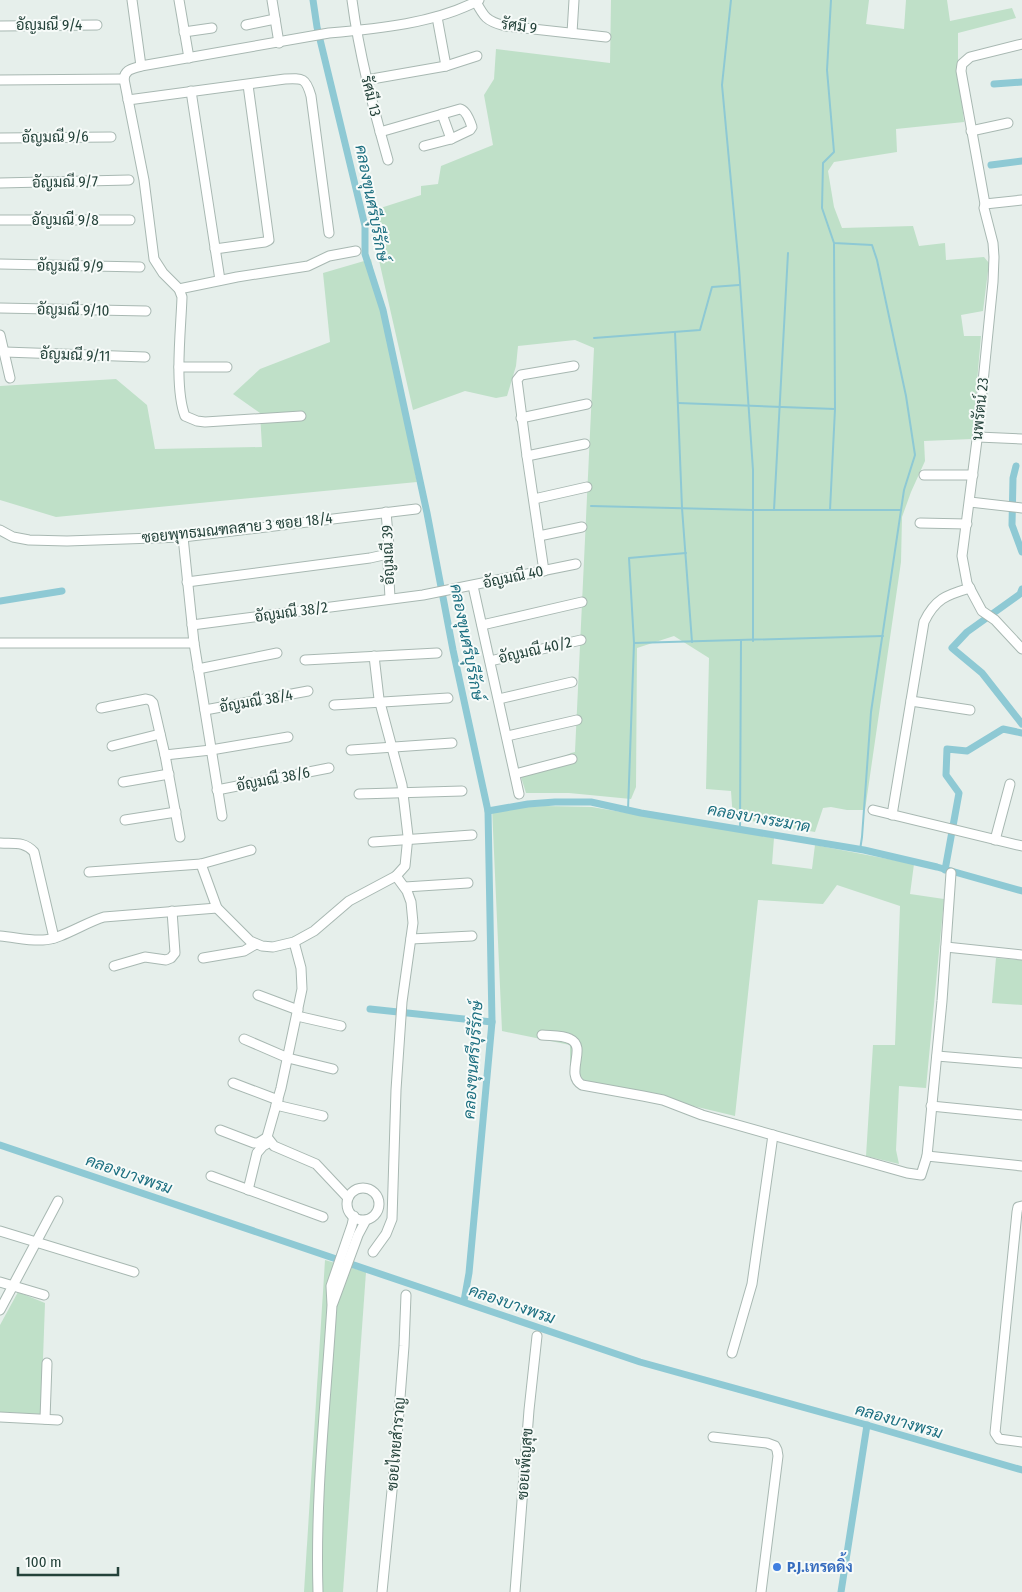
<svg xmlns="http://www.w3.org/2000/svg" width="1022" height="1592" font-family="'Fira Sans Condensed',Sarabun,sans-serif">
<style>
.green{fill:#bfe0c8}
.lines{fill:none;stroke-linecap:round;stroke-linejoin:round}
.stream{stroke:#8ec9d4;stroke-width:2}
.canal{stroke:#8ec9d4;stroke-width:7}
.minor-casing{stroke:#a8b8b2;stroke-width:11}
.minor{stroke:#fff;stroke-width:9}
.shop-dot{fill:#3f7fe0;stroke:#f7fbf9;stroke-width:2}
.labels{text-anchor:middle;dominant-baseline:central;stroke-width:4;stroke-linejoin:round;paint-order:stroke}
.street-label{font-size:15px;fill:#24423a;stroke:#f7fbf9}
.shop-label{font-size:15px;font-weight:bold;fill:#366cbe;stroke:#f7fbf9;text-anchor:start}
.water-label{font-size:16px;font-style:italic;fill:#1c6f80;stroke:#f7fbf9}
</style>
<rect width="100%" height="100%" fill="#e6efeb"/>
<!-- green -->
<g class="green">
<path d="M611,0H869L866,24L904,29L906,0H947L950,21L1012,8L1016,18L958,33V67L964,122L896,129L897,152L834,162L828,171L834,207L842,228L913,226L919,246L945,243L946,260L984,257L989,263L983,311L961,315L964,336H981L972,439L924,441L925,461L911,492L902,517L901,562L865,810H847L831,807L823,808L815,832L746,820L733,819L731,791L706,789L709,658L674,636L637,648L636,787L631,799L569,793H526L521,777L571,753L575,752L594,348L575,340L518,346L516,366L507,396L496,398L465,391L413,410L368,212L421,195V186L438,184L441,166L493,145L484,95L494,79L496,49L610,63Z"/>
<path d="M371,259L417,482L56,517L0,500V386L116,379L147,405L155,449L262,447L260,413L233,394L260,369L330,342L323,273Z"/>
<path d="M545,806L592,807L774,838L772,864L812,869L815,845L914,864L910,894L944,899L926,1088L899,1086L896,1150L899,1164L866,1156L873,1045H895L900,906L837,885L823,904L758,900L735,1116L584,1080L570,1063V1045L502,1031L492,808Z"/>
<path d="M996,958L1022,960V1005L992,1003Z"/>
<path d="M325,1260L366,1272L343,1592H304Z"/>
<path d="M18,1292L45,1303L41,1414L0,1412V1325Z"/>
</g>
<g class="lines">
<!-- stream -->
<g class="stream">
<path d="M731,0L722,85L739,268L753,470V641"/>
<path d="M831,0L827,70L834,152L823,163L822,208L834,243L872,245L877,260L906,396L915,455L904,490L871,712L862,837L860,850"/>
<path d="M834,244L835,409"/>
<path d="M675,332L682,508L692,642"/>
<path d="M594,338L700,330L712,287L739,285"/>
<path d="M678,403L835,409L830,510"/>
<path d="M591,506L753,510H901"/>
<path d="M774,510L788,253"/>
<path d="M634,643L883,636"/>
<path d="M628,810L634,643L629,558L686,553"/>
<path d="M740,829L741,641"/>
</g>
<!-- canal -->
<g class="canal">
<path d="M313,0L317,27L365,226V254L383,310L427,513L453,650L488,811L492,1022L469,1273L464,1301"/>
<path d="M994,84L1022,82"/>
<path d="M991,165L1022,161"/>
<path d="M1016,466L1013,478L1012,525L1022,552"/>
<path d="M1022,589L1020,594L967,632L952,648L982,673L1022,724"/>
<path d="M0,601L62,591"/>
<path d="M488,811L528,804L555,802H591L641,813L864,850L937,867L1022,891"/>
<path d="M945,870L959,793L946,775L947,749L967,751L1003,729L1022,733"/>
<path d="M370,1009L492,1022"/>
<path d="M0,1145L640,1362L867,1425L1022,1470"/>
<path d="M841,1592L867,1425"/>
</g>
<defs>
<g id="minor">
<path d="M132,0L141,66"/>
<path d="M179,0L189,58"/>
<path d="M272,0L279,43"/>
<path d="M352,0C359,54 373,107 388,160"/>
<path d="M475,0C484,17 486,21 505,26L606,37"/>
<path d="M437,17L446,66"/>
<path d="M246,25L275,19"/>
<path d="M0,26L97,25"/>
<path d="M184,32L212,28"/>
<path d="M572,33L574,0"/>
<path d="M1022,44L970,57L962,64L961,71L985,204L984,208L993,243L994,257L993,282L978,432L962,556L967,583L982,611L995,620L1022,649"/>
<path d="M0,80L124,79"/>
<path d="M366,80L446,66L477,56"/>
<path d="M191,91L220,280"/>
<path d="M128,100L285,79C303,78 306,78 311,96L329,233"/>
<path d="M442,114L451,139"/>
<path d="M971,131L1008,123"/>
<path d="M380,132L460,109C466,110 470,121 472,127L470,130L451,139L424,146"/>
<path d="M0,138L111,137"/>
<path d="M0,183L129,180"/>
<path d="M985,204L1022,200"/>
<path d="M0,220H130"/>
<path d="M215,249L265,242L269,240L248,85"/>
<path d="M0,264L140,267"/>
<path d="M179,289L237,277L308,266L329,256L356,251"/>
<path d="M0,308L146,311"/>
<path d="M0,335L10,378"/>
<path d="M5,352L145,357"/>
<path d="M179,367H227"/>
<path d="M301,416L205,422L197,421L185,416C174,387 181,329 182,297L179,289L163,273L154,259L144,180L124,79C125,69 133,69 141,66L329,33C377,29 437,23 479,0"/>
<path d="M521,418L587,404"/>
<path d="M978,437L1022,439"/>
<path d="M527,456L585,444"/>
<path d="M924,475H973"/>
<path d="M534,499L587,487"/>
<path d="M970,502L1022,508"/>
<path d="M386,512L389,547L388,562L390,598"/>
<path d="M920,523L967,524"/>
<path d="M0,530L13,537L29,540L67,541L183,537L416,509"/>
<path d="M539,536L582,527"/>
<path d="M183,537L194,643L222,816"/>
<path d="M544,571L527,456L517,380L521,375L574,366"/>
<path d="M187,582L370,558L388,554"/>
<path d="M473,586L519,794"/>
<path d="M192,625L423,595L576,564"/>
<path d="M482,625L582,602"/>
<path d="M0,643H194"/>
<path d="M305,660L437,653"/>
<path d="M490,661L581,640"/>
<path d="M198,669L277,653"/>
<path d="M499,699L572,682"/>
<path d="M911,701L970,710"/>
<path d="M334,705L448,698"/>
<path d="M101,708L146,699L150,700L153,703L165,755L180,837"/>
<path d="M205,710L308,691"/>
<path d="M507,736L577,720"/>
<path d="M112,746L160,734"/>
<path d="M351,750L452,743"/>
<path d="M165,755L211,750L288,737"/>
<path d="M515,774L572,759"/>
<path d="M123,782L169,774"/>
<path d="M217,790L329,768"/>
<path d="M359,794L462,791"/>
<path d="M873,810L1022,846"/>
<path d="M892,815L924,622C935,599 946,595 970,588"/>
<path d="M125,820L176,812"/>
<path d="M995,840L1010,784"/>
<path d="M373,842L472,835"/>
<path d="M0,843C14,844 24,841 34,852L54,938"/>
<path d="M201,864L217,908L250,941L262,946L273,947L294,942L314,931L349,901L396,876L405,866L408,836L402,785L379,699L374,656"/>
<path d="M89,872L201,864L251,850"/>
<path d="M405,887L468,883"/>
<path d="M0,936C14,937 29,941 43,940C60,940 86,922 104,917L217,908"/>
<path d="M411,939L472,936"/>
<path d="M294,942L301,968L302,989L281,1088L267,1137L274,1146L316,1164L348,1198"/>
<path d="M946,947L1022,955"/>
<path d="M203,958L244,951L256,944"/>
<path d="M114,966L145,957L166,960L171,958L175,953L172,911"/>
<path d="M258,995L298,1010"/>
<path d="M297,1016L341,1026"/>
<path d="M542,1035C550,1036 562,1035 570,1039C588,1047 564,1074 582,1085L643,1096L663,1100L702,1115L907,1173L921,1175L927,1156L1022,1166"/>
<path d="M244,1039L288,1058L333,1069"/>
<path d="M937,1056L1022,1063"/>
<path d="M233,1083L278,1100"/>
<path d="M276,1105L323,1116"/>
<path d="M931,1106L1022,1115"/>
<path d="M220,1130L254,1143H258L266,1138"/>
<path d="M927,1156L942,1001L951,873"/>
<path d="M211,1176L323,1217"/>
<circle cx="363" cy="1204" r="16"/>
<path d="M248,1190L257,1153L263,1146L270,1142"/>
<path d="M1022,1206L1018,1207L1017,1212L995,1433L999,1439L1022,1442"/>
<path d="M0,1231L134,1272"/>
<path d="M373,1252L386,1234L392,1219L396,1090L402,1002L413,923L411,902L407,891L396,876"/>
<path d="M0,1282L44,1295"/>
<path d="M333,1303L358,1235L366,1220"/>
<path d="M0,1310L58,1201"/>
<path d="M732,1353L752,1284L773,1135"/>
<path d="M0,1417L58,1420"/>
<path d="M45,1419L47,1363"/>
<path d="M713,1437L767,1443L775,1446L777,1450L778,1456L761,1592"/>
<path d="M318,1592C315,1496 326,1401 332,1305L331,1286L352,1225L354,1216"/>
<path d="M382,1592L396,1450L404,1346L406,1295"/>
<path d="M515,1592L529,1410L537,1336"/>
</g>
</defs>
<!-- minor casing -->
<use href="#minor" class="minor-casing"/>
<!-- minor -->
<use href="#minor" class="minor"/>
</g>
<!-- markers -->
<circle class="shop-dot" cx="777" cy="1567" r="5"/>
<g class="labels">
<!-- street labels -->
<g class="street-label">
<text x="49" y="25">อัญมณี 9/4</text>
<text transform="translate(519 26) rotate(8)">รัศมี 9</text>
<text transform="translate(371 96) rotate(76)">รัศมี 13</text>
<text transform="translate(55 137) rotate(-1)">อัญมณี 9/6</text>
<text transform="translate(65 182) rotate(-1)">อัญมณี 9/7</text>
<text x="65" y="220">อัญมณี 9/8</text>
<text transform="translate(70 266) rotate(1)">อัญมณี 9/9</text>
<text transform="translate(73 310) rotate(1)">อัญมณี 9/10</text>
<text transform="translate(75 355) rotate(2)">อัญมณี 9/11</text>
<text transform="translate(980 409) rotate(-84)">นพรัตน์ 23</text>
<text transform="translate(237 528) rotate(-6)">ซอยพุทธมณฑลสาย 3 ซอย 18/4</text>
<text transform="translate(388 555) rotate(-92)">อัญมณี 39</text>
<text transform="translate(513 577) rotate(-12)">อัญมณี 40</text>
<text transform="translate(291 612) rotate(-8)">อัญมณี 38/2</text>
<text transform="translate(535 650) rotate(-13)">อัญมณี 40/2</text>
<text transform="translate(256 701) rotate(-10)">อัญมณี 38/4</text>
<text transform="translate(273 779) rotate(-11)">อัญมณี 38/6</text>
<text transform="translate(396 1444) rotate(-85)">ซอยไทยสำราญ</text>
<text transform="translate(525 1464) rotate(-86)">ซอยเพ็ญสุข</text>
</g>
<!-- shop labels -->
<g class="shop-label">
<text x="787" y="1567">P.J.เทรดดิ้ง</text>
</g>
<!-- water labels -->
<g class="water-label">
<text transform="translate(372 203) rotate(79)">คลองขุนศรีบุรีรักษ์</text>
<text transform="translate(467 642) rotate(79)">คลองขุนศรีบุรีรักษ์</text>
<text transform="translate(759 818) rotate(10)">คลองบางระมาด</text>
<text transform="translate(473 1060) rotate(-86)">คลองขุนศรีบุรีรักษ์</text>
<text transform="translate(129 1174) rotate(19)">คลองบางพรม</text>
<text transform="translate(512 1304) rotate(19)">คลองบางพรม</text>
<text transform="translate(899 1421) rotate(16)">คลองบางพรม</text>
</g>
</g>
<!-- scale -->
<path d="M18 1567v8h100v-8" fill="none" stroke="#24423a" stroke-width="2.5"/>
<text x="25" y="1567" font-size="15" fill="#24423a" stroke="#f7fbf9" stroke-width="4" paint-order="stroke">100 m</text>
</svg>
